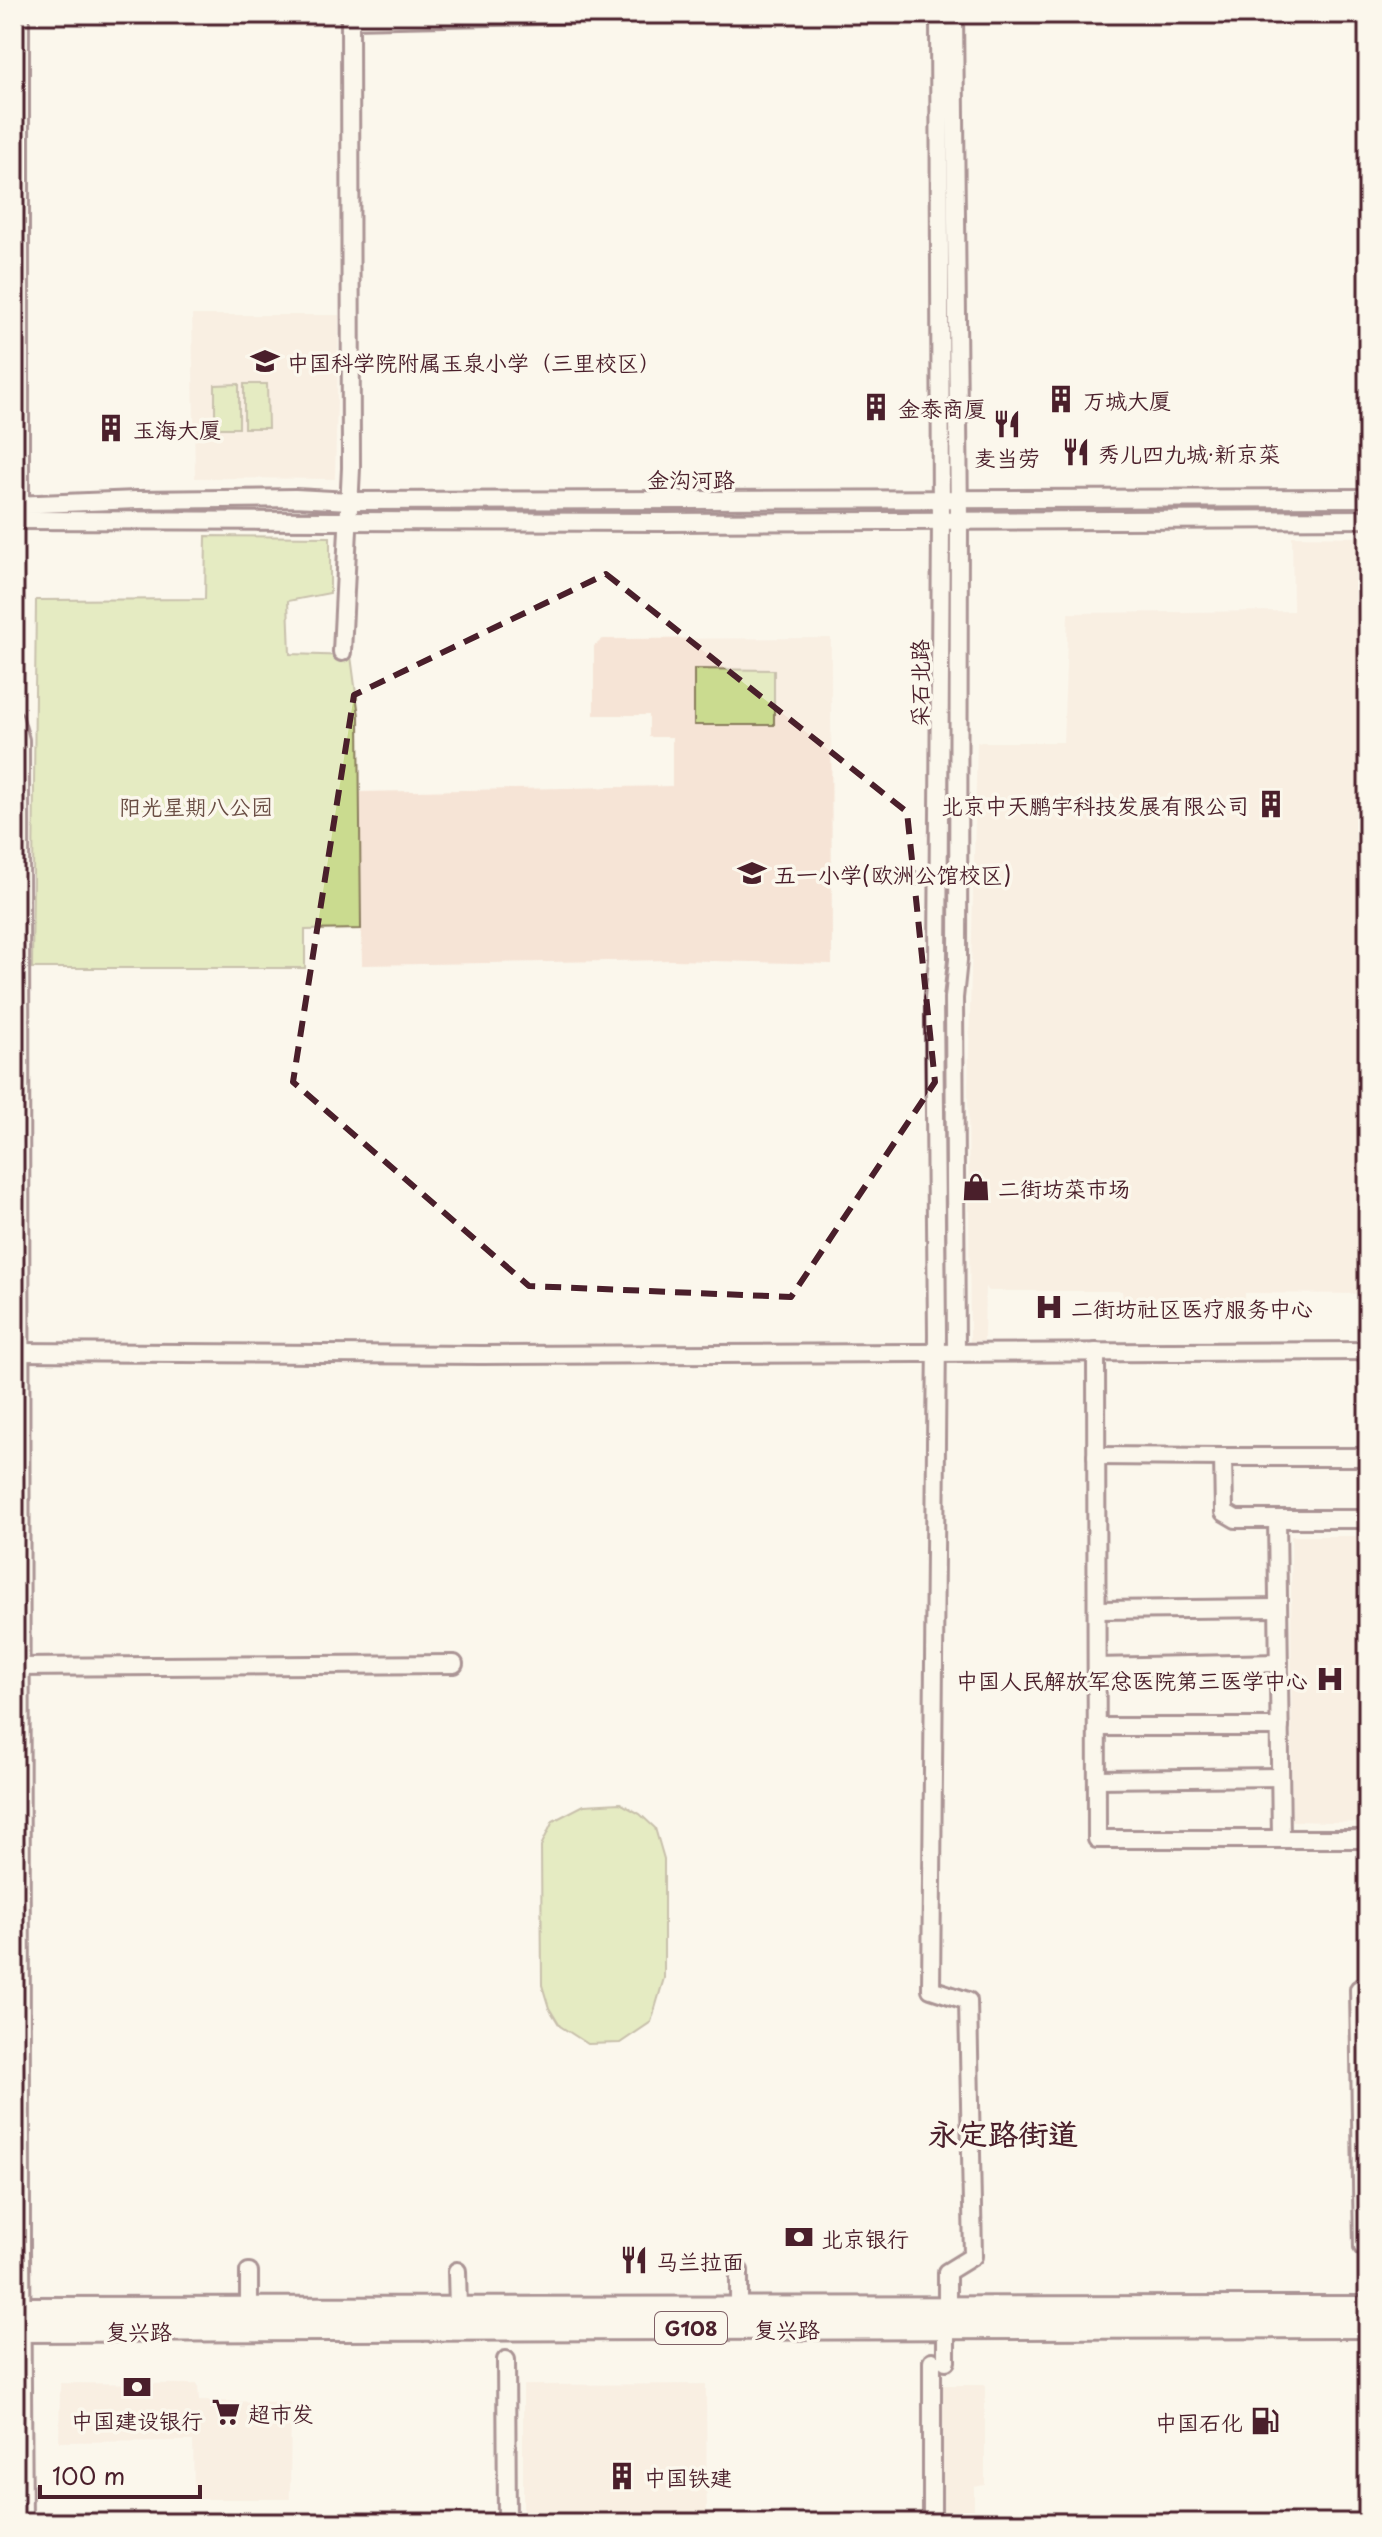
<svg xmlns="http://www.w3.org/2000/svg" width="1382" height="2537" font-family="'Playpen Sans','LXGW WenKai TC',sans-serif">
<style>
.built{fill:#f6e4d6}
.green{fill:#cadb8f;stroke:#8a7d5d;stroke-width:2}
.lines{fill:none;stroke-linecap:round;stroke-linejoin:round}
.minor-casing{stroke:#4a1f2b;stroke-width:22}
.highway-casing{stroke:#4a1f2b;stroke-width:28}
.minor{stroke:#fbf7ec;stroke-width:16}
.highway{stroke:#fbf7ec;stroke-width:22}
.marked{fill:none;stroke:#4a1f2b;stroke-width:6;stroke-dasharray:16 10;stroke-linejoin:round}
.labels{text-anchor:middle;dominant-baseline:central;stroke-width:7;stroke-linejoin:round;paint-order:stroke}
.shield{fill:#fbf7ec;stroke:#7f6065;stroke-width:2}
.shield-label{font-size:20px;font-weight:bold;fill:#4a1f2b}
.poi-label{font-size:22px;fill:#4a1f2b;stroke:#fbf7ec;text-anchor:start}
.street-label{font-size:22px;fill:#4a1f2b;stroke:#fbf7ec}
.park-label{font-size:22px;fill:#6a4e44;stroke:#fbf7ec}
.district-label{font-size:30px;font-weight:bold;fill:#4a1f2b;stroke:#fbf7ec}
</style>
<rect width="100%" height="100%" fill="#fbf7ec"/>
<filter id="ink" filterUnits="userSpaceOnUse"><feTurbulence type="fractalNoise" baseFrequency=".0125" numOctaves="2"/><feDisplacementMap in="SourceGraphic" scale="16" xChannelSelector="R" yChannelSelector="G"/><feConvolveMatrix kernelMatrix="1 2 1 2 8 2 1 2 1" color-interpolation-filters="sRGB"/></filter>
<g filter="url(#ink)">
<!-- built -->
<g class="built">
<path d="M192,315H339L335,479L195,478Z"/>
<path d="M1292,536L1368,537V1294L1245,1293V1307H1123L1122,1291H989L985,1287L984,1341L970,1342L968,1087L977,742H1063L1068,613L1293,611Z"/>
<path d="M831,638L832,964L673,960L362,965L359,792L672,786V737H649V715H594V646L603,639Z"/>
<path d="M1291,1536H1368V1823L1292,1821Z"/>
<path d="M60,2383L198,2384L199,2401L291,2402L290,2499H194L193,2441L59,2442Z"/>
<path d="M706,2384L707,2514L523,2515V2385Z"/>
<path d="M936,2385H985V2485L974,2487V2523H938Z"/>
</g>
<!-- green -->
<g class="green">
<path d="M239,384V428H215V385Z"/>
<path d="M244,384H267L268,428H244Z"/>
<path d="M206,536L330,537V593L288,601L290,654L351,656L359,716L361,929L305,930V968H32L36,600L205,599Z"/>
<path d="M694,669L774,670V725H694Z"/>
<path d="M620,1803L640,1814L655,1828L664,1859V1978L651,2022L620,2043L588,2044L560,2026L549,2008L542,1985L541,1846L553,1821L584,1805Z"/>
</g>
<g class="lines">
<defs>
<g id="minor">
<path d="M939,14L941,521L938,960L934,998L937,1334L931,1989L968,2001L973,2256L947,2272V2309"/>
<path d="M954,14L959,520L958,960L954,998L956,1352"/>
<path d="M350,19L597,14"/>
<path d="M14,505L137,500L295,498L350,501C689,500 1028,497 1368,498"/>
<path d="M20,505V14"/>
<path d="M14,520L664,522L1368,519"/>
<path d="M342,652L351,468L350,19L347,14"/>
<path d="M14,719L20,740L21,2248L14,2263"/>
<path d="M14,1352L482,1355L1368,1351"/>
<path d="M1096,1352L1097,1839H1368"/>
<path d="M1096,1456L1223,1457"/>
<path d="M1368,1457H1223L1224,1512L1236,1519H1368"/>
<path d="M1277,1519L1281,1839"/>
<path d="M1097,1610L1278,1608"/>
<path d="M14,1667L454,1664"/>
<path d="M1097,1667L1279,1663"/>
<path d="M1097,1727H1280"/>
<path d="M1097,1779L1280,1777"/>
<path d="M1363,2247L1359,1989H1368"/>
<path d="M21,2249L23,2523"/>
<path d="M457,2271L458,2309"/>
<path d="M739,2271V2309"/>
<path d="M249,2272V2309"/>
<path d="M946,2327V2361"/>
<path d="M506,2360L507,2523"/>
<path d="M932,2361V2523"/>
<path d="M1040,2523H1104"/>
</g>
<g id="highway">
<path d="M14,2309L1368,2308"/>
<path d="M14,2330L1368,2326"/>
</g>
</defs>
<!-- minor casing -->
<use href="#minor" class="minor-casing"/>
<!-- highway casing -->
<use href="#highway" class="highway-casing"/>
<!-- minor -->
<use href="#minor" class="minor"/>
<!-- highway -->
<use href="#highway" class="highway"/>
</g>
</g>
<!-- marked area -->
<path d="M0 0H1382V2537H0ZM606,574L907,812L935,1082L791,1297L529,1286L293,1082L354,695Z" fill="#fbf7ec" fill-opacity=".55" fill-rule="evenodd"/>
<path class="marked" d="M606,574L907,812L935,1082L791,1297L529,1286L293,1082L354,695Z"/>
<!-- icons -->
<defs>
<symbol id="school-bare" viewBox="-9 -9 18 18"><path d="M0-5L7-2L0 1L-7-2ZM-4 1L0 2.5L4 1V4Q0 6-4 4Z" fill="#4a1f2b" stroke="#fbf7ec" stroke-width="2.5" paint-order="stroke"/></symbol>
<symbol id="building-bare" viewBox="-9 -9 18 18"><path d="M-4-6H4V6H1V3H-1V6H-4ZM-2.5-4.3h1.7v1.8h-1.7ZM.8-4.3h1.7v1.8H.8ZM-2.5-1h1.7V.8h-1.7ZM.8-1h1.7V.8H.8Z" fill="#4a1f2b" stroke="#fbf7ec" stroke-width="2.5" paint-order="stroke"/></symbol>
<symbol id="restaurant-bare" viewBox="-9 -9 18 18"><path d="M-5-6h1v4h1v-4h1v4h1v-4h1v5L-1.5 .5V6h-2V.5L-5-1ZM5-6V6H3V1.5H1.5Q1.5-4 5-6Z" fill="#4a1f2b" stroke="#fbf7ec" stroke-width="2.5" paint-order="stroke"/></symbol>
<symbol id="shop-bare" viewBox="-9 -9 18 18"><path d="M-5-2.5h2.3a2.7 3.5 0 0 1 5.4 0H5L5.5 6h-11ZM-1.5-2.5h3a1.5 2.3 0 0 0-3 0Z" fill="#4a1f2b" stroke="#fbf7ec" stroke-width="2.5" paint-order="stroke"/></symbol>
<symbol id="hospital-bare" viewBox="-9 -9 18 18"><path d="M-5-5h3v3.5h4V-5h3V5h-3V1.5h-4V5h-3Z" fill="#4a1f2b" stroke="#fbf7ec" stroke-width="2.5" paint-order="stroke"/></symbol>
<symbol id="bank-bare" viewBox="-9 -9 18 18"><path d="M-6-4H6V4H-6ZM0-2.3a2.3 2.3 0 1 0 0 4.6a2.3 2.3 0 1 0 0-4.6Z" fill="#4a1f2b" stroke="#fbf7ec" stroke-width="2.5" paint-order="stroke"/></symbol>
<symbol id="supermarket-bare" viewBox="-9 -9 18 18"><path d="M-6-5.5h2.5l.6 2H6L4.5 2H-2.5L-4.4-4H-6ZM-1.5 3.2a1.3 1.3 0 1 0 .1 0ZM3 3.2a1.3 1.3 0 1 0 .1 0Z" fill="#4a1f2b" stroke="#fbf7ec" stroke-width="2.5" paint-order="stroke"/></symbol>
<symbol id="fuel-bare" viewBox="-9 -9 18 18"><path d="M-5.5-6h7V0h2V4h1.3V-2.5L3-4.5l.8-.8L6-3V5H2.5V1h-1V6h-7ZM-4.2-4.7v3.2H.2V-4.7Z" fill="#4a1f2b" stroke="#fbf7ec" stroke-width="2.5" paint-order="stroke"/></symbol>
</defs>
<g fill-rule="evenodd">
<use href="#school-bare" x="245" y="341" width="40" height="40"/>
<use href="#building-bare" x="1041" y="379" width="40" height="40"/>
<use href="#building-bare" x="856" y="387" width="40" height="40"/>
<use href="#restaurant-bare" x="987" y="404" width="40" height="40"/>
<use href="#building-bare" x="91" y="408" width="40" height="40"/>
<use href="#restaurant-bare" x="1056" y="432" width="40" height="40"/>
<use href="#building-bare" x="1251" y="784" width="40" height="40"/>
<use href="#school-bare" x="732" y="853" width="40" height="40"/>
<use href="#shop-bare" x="956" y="1167" width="40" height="40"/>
<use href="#hospital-bare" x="1029" y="1287" width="40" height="40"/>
<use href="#hospital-bare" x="1310" y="1659" width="40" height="40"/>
<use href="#bank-bare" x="779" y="2217" width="40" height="40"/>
<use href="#restaurant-bare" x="614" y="2240" width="40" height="40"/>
<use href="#bank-bare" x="117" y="2367" width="40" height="40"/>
<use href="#supermarket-bare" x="206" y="2392" width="40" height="40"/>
<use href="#fuel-bare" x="1245" y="2401" width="40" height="40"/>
<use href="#building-bare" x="602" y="2456" width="40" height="40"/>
</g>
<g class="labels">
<!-- shield labels -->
<rect class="shield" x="655" y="2312" width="72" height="32" rx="6"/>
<g class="shield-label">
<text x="691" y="2328">G108</text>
</g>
<!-- poi labels -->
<g class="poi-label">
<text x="287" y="361">中国科学院附属玉泉小学（三里校区）</text>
<text x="1083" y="399">万城大厦</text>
<text x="898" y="407">金泰商厦</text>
<text x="133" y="428">玉海大厦</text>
<text x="1098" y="452">秀儿四九城·新京菜</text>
<text x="1007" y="456" text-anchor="middle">麦当劳</text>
<text x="1249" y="804" text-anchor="end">北京中天鹏宇科技发展有限公司</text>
<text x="774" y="873">五一小学(欧洲公馆校区)</text>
<text x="998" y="1187">二街坊菜市场</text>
<text x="1071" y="1307">二街坊社区医疗服务中心</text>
<text x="1308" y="1679" text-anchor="end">中国人民解放军总医院第三医学中心</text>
<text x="821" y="2237">北京银行</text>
<text x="656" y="2260">马兰拉面</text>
<text x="248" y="2412">超市发</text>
<text x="137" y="2419" text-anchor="middle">中国建设银行</text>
<text x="1243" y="2421" text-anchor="end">中国石化</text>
<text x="644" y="2476">中国铁建</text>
</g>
<!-- street labels -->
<g class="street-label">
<text x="691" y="478">金沟河路</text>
<text transform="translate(918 683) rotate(-90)">采石北路</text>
<text x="787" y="2328">复兴路</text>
<text x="139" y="2330">复兴路</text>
</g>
<!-- park labels -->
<g class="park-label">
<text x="196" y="805">阳光星期八公园</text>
</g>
<!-- district labels -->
<g class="district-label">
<text x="1003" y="2132">永定路街道</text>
</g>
</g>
<!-- margin -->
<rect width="1382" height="2537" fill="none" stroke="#fbf7ec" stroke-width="48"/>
<rect x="24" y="24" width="1334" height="2489" fill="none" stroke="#4a1f2b" stroke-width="3" filter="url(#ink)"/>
<!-- scale -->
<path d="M40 2485v12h160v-12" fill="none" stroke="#4a1f2b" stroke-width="4"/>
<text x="52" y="2485" font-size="24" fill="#4a1f2b" stroke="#fbf7ec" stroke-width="6" paint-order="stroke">100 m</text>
</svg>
